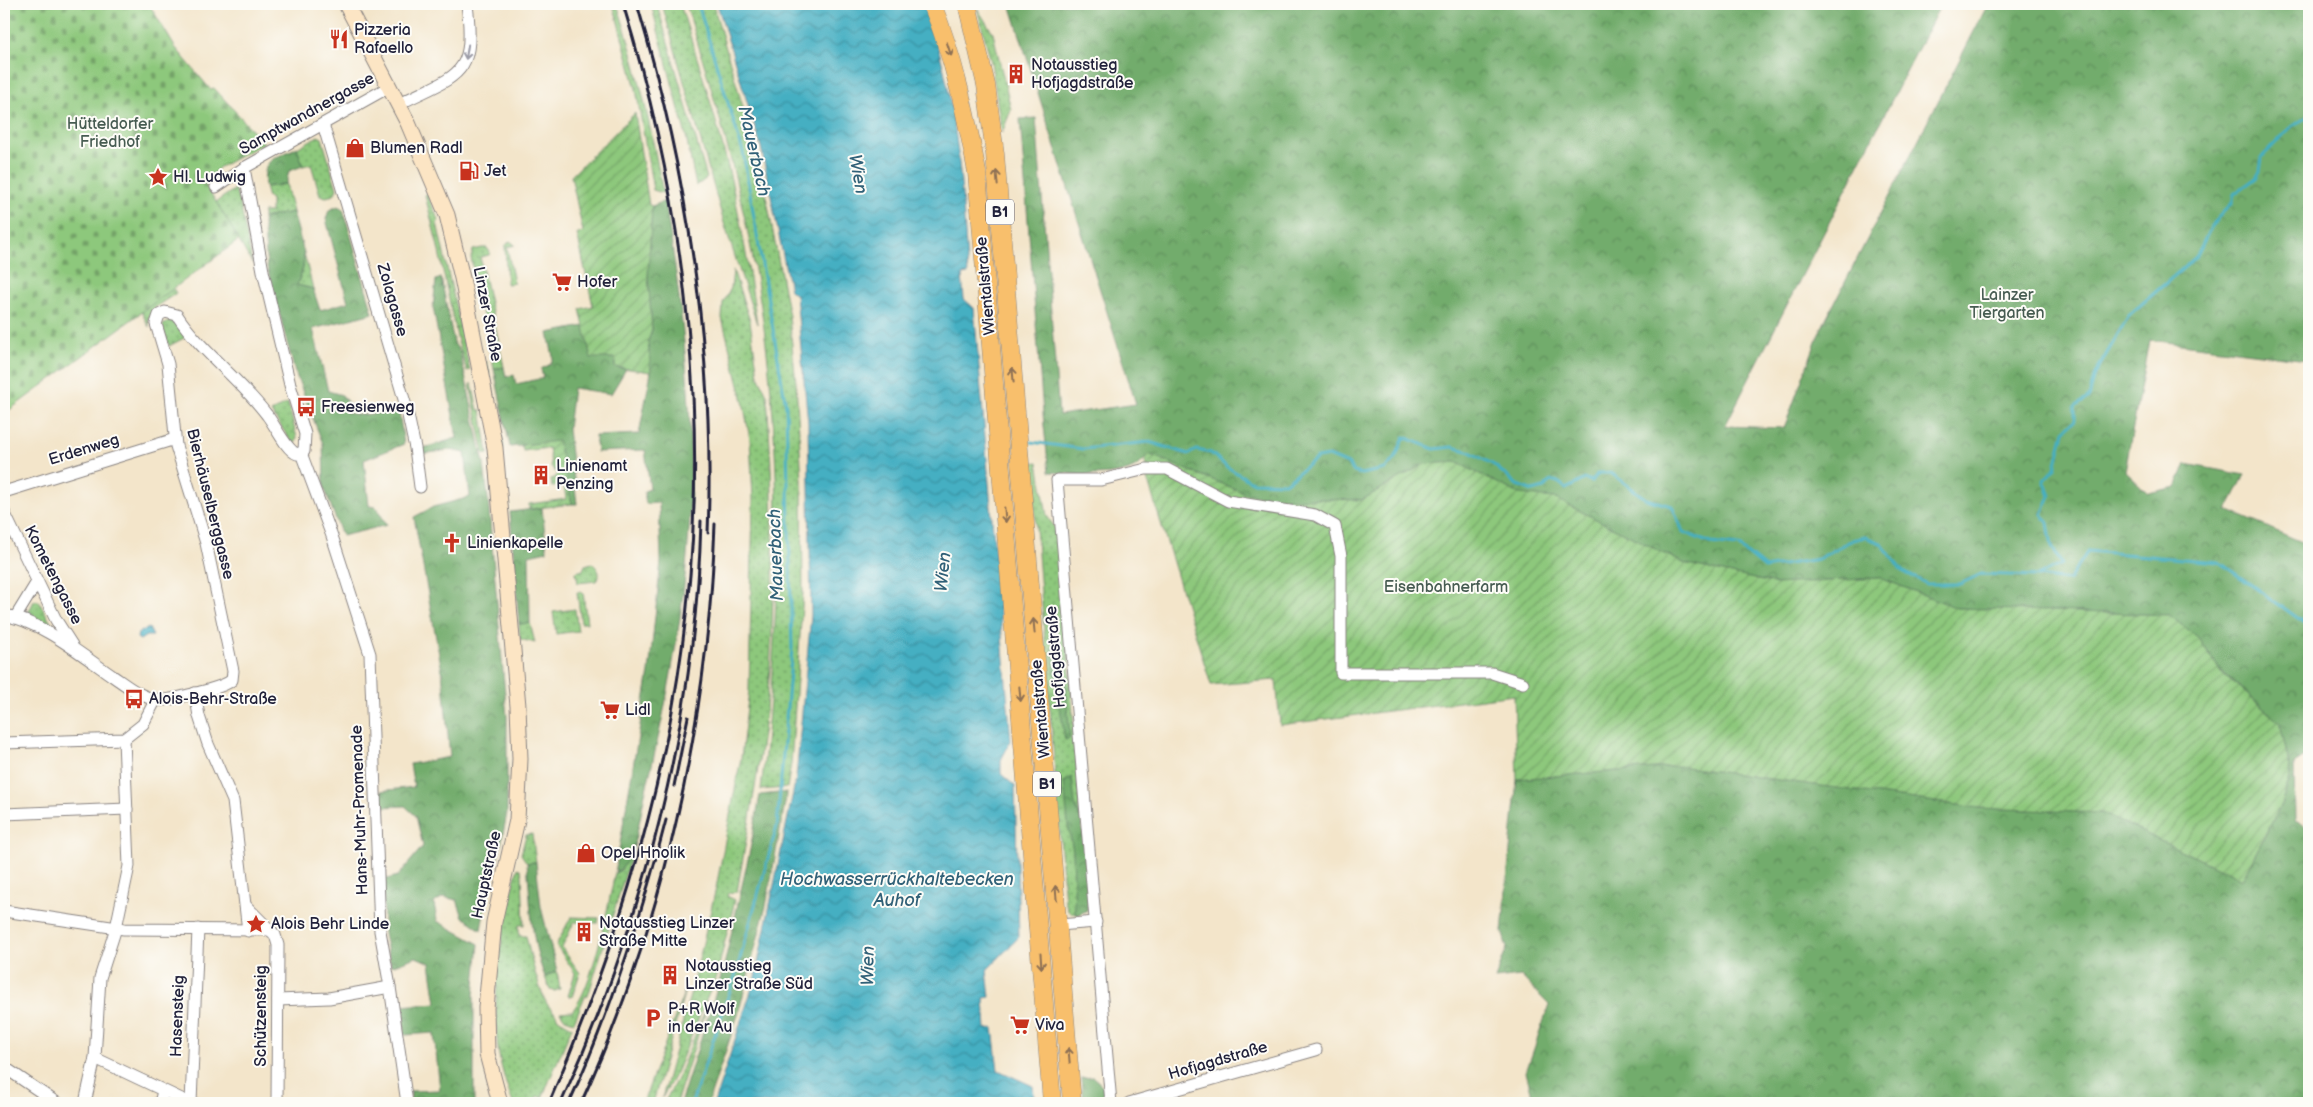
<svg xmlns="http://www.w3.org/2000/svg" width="2313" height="1107" font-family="'Balsamiq Sans',sans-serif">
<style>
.grass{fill:url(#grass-dots);stroke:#58755c}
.forest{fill:url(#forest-crowns);stroke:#4a6754}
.cemetery{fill:url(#cemetery-stones);stroke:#58755c}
.garden{fill:url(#garden-furrows);stroke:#58755c}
.water{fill:url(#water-waves);stroke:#33687e}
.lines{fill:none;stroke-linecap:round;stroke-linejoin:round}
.stream{stroke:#44afc2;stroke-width:3}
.street-casing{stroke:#8a8482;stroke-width:13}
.secondary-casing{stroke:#8a8482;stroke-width:17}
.primary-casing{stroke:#8a8482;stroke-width:19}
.street{stroke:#fff;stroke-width:11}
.secondary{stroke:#fce5c4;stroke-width:15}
.primary{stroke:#f8bf6c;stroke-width:18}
.rail{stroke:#22223b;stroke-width:3}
.oneway{stroke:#8d7054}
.oneway2{stroke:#9c9ca7}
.labels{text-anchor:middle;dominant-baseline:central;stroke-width:4;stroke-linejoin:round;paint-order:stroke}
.shield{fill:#fdfcf7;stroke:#646373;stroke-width:1}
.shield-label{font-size:15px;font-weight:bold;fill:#22223b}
.poi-label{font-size:16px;fill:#22223b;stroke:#fdfcf7;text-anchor:start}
.street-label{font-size:16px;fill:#22223b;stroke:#fdfcf7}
.park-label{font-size:16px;fill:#475c52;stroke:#fdfcf7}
.water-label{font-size:18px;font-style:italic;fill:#316178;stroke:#fdfcf7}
</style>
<defs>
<pattern id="grass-dots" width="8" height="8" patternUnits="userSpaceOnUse" patternTransform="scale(1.25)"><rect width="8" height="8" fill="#8dc87c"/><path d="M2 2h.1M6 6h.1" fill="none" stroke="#73a267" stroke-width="1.8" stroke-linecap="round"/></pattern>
<pattern id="forest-crowns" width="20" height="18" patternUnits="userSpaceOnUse" patternTransform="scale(1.25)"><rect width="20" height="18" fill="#72ac6c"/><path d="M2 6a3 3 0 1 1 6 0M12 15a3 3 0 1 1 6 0" fill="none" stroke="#5d8c5a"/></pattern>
<pattern id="cemetery-stones" width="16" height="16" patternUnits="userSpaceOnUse" patternTransform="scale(1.25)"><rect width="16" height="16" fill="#8dc87c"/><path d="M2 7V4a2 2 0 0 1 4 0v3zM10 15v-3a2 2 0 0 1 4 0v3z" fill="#73a267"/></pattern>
<pattern id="garden-furrows" width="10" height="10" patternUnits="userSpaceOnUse" patternTransform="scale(1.25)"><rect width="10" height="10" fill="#8dc87c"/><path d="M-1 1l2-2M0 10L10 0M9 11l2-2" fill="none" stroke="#73a267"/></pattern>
<pattern id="water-waves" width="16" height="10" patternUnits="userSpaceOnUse" patternTransform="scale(1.25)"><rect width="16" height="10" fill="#44afc2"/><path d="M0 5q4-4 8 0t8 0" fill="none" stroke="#388e9f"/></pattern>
</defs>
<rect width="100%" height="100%" fill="#fdfcf7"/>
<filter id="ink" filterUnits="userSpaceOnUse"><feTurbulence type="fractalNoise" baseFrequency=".02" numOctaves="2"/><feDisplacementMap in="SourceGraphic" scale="10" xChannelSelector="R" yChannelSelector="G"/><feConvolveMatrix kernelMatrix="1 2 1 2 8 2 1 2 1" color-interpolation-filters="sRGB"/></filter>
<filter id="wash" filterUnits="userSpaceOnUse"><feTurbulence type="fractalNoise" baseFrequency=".0096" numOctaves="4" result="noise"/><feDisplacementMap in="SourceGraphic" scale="20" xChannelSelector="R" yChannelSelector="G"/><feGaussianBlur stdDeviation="1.12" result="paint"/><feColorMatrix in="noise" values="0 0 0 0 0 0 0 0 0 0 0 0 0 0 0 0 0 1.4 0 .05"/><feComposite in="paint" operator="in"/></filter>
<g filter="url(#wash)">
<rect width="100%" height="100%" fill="#f3e5ca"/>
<!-- grass -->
<g class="grass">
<path d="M613,4H617C638,66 651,129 663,193L653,190L636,89Z"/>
<path d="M651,4H657L707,178L696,186L686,136Z"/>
<path d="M662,4H680C694,48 708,92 720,136C737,197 748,261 757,324L724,223Z"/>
<path d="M686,4H713L750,131L765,190L789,316L796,383L802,480L803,593L791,764L787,788L761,790C783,602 786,410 746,224C730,149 708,77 686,4Z"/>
<path d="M977,8L993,33L1011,110L1002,133L991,62Z"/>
<path d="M318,136L322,138L337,189L334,195L326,197L320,195L311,164L303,166L297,148Z"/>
<path d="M286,184L293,212L263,218V212H271V199L268,198L265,187Z"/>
<path d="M235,189L241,208L252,263L216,202Z"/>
<path d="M427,193L439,221L437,223L470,370L467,371L458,342L438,247L425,195Z"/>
<path d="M510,241L515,245L507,247L514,283L507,284L505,246Z"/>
<path d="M482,248H487L490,252L489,255L480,257L504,367L494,369L471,258L473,250Z"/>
<path d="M304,253L313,289L297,285L303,268Z"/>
<path d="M733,270L750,321L758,375L767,395C773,486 776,577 770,668C764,743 750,818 737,892L728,893L727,896L735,900L717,974L676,1073L662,1098L694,981L716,888L741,758L749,690L753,499L750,440L743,401L722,318L723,303L731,288Z"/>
<path d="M173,288L176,293C162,304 147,307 149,327L141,311Z"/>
<path d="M172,320L186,337L169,346L163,329V325Z"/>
<path d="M487,362L504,448H501L484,363Z"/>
<path d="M470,384H472L478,410H481L488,454H484Z"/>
<path d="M288,403L297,438L296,442L293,444L271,412Z"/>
<path d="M1038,462L1047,516L1060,535L1087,910L1078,915L1069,912L1065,902L1031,463Z"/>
<path d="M592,563L597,568L599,577L596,581L578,583L576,572L583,570L585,565Z"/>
<path d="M577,592H583L587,623H581Z"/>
<path d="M34,601H39L52,625L51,628L30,618L28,613Z"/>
<path d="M575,609L578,631L556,634L553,612Z"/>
<path d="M530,623L535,643L520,639L519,624Z"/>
<path d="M532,834L536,862L527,863L521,854L526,835Z"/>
<path d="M635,843L588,996H585L574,1022L565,1019L560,1012L572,1011C593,989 608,905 615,873L621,870Z"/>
<path d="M518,868L521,870L522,875L524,925H519V936H526C531,958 536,980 545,1000C548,1008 555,1010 558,1019L572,1027L542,1098L537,1096L534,1103H513C507,1088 502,1072 499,1055C490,1003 502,918 518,868Z"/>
<path d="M571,917L599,918L598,923L574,922L562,948L580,973L572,997L568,996L575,973L556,945Z"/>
<path d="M557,971L560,989L555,991L550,990L545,977Z"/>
<path d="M685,990L653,1103H643Z"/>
<path d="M709,1001L676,1103H661H664L678,1077Z"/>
</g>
<!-- forest -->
<g class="forest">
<path d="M1010,4H1941L1725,426L1784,428L1820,331L1988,4H2309V358L2307,360L2149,340L2125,471L2148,493L2176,487L2186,464L2245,475L2227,510L2309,545V754L2294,764L2295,821L2309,828V1103H1534L1526,1072L1549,1005L1521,976L1495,979L1507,948L1502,931L1517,779L1679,766L1979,808L2102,813L2242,879L2281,805L2291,774L2280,723L2220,670L2200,640L2169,615L1957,608L1880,578L1776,584L1683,563L1554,498L1519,494L1456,462L1424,464L1362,500L1272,498L1245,493L1148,454C1134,483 1076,474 1049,472L1044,426L1020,119L1036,118L1059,415L1136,404Z"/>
<path d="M297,147L303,166L289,171L286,184L265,187C262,157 272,161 297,147Z"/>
<path d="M665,201C680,292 691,383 691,476C690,582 671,688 646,790C640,812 636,863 615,873L649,672L661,561L659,503L646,504L644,491L650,489L645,450L597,452L595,436L639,434L651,372L648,341L652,330L648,276L652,206Z"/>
<path d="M338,206L343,209L373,313L313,329L328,391L342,395L348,403L346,412L359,415L399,412L404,444L364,460L369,506L376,507L387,525L342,536L324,487L323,444L295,372L267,267L263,218L293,212L304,253L303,268L297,285L313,289L320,310L348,302L326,219L329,210Z"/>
<path d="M441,278L454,343L460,352L484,464L488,499L507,717V813L501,845L484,912L481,930L463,917L457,900L443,897L434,903L437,921L479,944L474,995V1103H411L410,1091L440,1090L434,1033L405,1035L401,1006L436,1003L430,963L416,957L391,966L384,934L383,880L398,876L423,846L416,816L405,806L380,807V791L414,787L410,764L450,757L442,671L414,517L433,507L470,497L465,453L451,450L421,454L420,449L457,438L433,307L436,280Z"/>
<path d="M584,326L591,357L615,358V367L626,369L611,394L573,388L568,429L577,504H572L558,442L510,447L494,369L504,367L506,377L514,375L516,384L543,378L541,369L551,364L553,357L548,333Z"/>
<path d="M542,508L547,551L529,555L530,623L519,624L510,512Z"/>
<path d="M1051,648H1063L1070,738L1065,740Z"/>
<path d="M1072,777L1075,805L1082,822L1089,898L1087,910L1078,915L1075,914L1073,851L1068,825L1064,782Z"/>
<path d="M787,792L766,906L738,1015L708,1103H680L723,970L750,850L760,795Z"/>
<path d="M536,862L541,907L557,971L545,977C530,940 531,902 527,863Z"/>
<path d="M1093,1077L1103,1086L1104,1103H1083L1081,1078Z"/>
<path d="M1192,1097L1212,1100L1213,1103H1168Z"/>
</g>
<!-- cemetery -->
<path class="cemetery" d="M4,4H149L175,47L210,89L214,88L264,143L220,167L204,182L239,240L4,414Z"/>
<!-- garden -->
<g class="garden">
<path d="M635,113L649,205L652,206L648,276L652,330L648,341L651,372L615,367V358H591L580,309L593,306L577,234L583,232L571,176Z"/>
<path d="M558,441L572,504L529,509V504L566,499L564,486L552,487L551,479L555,478L557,474L551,466L549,448L523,451L522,445Z"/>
<path d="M1148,454L1245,493L1272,498L1362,500L1424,464L1456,462L1519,494L1554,498L1683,563L1776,584L1880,578L1957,608L2169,615L2200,640L2220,671L2280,723L2291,774L2281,805L2242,879L2102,813L1979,808L1679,766L1517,779L1514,695L1280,725L1276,680L1211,685L1147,478L1145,461Z"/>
</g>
<!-- water -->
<g class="water">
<path d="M717,4H923C958,89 961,183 968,274L962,275L964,299L974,308L1011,741L1001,760V774L1015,786L1019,937L987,970L990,997L984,998L986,1029L993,1028L998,1070L1033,1086L1035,1103H714L754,982L796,778L811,615L808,423L796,295L790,290L761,147Z"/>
<path d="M149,628L153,636H146L140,640L137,638L138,633Z"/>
</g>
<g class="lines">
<!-- stream -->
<g class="stream">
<path d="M1031,442L1083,449L1149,442L1188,454L1197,450L1211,453L1227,467L1252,482L1285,483L1317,458L1329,456L1348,464L1354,472L1361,474L1385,469L1395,459L1404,437L1434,449L1452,447L1468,451L1494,465L1517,485L1533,491L1544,488C1550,477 1558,480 1566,489L1585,479L1592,481L1598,473H1611L1646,499L1672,506L1683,532L1710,543L1738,546L1765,568L1818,559L1852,540L1865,537L1881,543L1902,571L1927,584H1960L1981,574L2038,576L2069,580L2088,551L2219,562L2309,626"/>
<path d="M2039,575L2062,564L2052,547L2048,523L2042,514L2050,496L2044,480L2055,468L2064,431L2075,420V407L2089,397L2095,374L2129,315L2196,257L2213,223L2232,203L2234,194L2256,178L2260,171L2262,157L2292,126L2309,116"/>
<path d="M692,1103L736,973L777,826L792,648L786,406L743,152L698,4"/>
</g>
</g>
</g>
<g filter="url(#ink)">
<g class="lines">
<defs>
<g id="street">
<path d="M399,104C458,74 476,78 467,4"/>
<path d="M323,124L406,406L415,448L420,487"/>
<path d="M216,187L244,168L389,87"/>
<path d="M301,453L332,536L370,654L380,931L390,987L407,1103"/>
<path d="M4,492L175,439"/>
<path d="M4,512L56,620L72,645"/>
<path d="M4,615C41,621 83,656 114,677C127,686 142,698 158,700C171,701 187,695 200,692C210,689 224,687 232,680L233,671L206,543L176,446L168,364L156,324L159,315L165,312L177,315C202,353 240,379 267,415C275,425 286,450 297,454L304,451L305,434L290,385L263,271L244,168"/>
<path d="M15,618L37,582"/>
<path d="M195,693L199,716L208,744L233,801L248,931"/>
<path d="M4,743L124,739L143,724L156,699"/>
<path d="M4,814L127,809"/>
<path d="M246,906L275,935L278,945L277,1103"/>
<path d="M4,911L124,929L271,930"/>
<path d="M1059,925L1096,922"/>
<path d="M278,1000L329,998L390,987"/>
<path d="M95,1058L190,1103"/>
<path d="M4,1067L57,1103"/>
<path d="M85,1103L95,1058L100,978L116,928L129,866L124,739"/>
<path d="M160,1103L163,1091"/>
<path d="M191,1103L198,929"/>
<path d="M1111,1103L1057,480H1101L1146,469H1167L1228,501L1315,515L1335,526L1341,556V673H1492L1523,683"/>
<path d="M1129,1103L1316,1050"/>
</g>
<path id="secondary" d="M346,4L408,123L447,215L462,278L495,448L518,706L520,759L517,820L494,922L486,1008L487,1054L500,1103"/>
<g id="primary">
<path d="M932,4C954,58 966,115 977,172L1052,1103"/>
<path d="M967,4L986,85L995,154L1072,1103"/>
</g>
</defs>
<!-- street casing -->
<use href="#street" class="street-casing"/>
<!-- secondary casing -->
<use href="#secondary" class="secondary-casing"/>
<!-- primary casing -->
<use href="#primary" class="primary-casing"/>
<!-- street -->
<use href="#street" class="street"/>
<!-- secondary -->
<use href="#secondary" class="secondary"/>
<!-- primary -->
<use href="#primary" class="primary"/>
<!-- rail -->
<g class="rail">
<path d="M637,4C688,176 715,353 708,533"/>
<path d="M674,786L688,717"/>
<path d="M549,1103C612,957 661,805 682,648C712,431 687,212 623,4"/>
<path d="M561,1103C643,923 696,719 701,521"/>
<path d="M569,1103C611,1012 641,917 666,820"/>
<path d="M581,1103C664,923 708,722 715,524"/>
</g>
</g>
<!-- one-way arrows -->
<defs><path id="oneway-shaft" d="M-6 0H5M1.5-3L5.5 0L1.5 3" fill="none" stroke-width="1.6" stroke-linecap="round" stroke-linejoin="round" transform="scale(1.25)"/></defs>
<g class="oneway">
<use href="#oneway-shaft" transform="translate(949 49) rotate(72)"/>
<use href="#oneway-shaft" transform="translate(997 178) rotate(-95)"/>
<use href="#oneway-shaft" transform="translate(1013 375) rotate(-95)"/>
<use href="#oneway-shaft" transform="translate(1005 515) rotate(85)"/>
<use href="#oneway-shaft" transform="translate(1034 626) rotate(-95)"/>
<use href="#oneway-shaft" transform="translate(1020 694) rotate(85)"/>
<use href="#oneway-shaft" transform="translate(1056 893) rotate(-95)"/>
<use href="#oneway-shaft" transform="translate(1041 961) rotate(86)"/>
<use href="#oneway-shaft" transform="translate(1069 1055) rotate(-95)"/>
</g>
<use class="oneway2" href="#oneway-shaft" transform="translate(467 52) rotate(99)"/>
</g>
<!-- icons -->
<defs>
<symbol id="restaurant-bare" viewBox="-9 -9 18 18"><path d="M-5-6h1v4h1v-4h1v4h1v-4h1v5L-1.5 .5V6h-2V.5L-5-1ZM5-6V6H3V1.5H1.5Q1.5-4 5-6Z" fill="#c8321e" stroke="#fdfcf7" stroke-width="2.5" paint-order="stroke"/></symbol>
<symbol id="building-bare" viewBox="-9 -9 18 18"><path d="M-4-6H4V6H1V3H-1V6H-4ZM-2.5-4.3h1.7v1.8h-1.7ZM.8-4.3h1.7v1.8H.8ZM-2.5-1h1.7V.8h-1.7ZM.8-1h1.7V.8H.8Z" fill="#c8321e" stroke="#fdfcf7" stroke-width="2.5" paint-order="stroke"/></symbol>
<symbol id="shop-bare" viewBox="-9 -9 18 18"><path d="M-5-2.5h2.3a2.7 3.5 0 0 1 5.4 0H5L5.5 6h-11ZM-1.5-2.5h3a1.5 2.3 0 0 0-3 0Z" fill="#c8321e" stroke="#fdfcf7" stroke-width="2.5" paint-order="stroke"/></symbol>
<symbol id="fuel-bare" viewBox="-9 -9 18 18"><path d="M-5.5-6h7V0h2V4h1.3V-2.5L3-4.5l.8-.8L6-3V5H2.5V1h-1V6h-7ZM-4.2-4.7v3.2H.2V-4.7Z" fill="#c8321e" stroke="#fdfcf7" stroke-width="2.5" paint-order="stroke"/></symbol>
<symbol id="sight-bare" viewBox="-9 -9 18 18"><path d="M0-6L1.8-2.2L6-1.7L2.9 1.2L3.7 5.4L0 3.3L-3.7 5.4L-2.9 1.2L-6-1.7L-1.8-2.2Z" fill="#c8321e" stroke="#fdfcf7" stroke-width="2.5" paint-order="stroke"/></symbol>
<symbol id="supermarket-bare" viewBox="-9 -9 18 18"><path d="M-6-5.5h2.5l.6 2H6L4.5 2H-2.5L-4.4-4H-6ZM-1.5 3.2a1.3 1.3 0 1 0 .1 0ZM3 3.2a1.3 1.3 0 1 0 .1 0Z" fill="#c8321e" stroke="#fdfcf7" stroke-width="2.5" paint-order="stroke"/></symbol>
<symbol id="bus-bare" viewBox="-9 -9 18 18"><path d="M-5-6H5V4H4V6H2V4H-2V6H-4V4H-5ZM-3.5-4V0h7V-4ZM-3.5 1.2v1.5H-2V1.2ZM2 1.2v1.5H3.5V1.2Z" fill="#c8321e" stroke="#fdfcf7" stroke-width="2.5" paint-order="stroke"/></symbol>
<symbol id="church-bare" viewBox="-9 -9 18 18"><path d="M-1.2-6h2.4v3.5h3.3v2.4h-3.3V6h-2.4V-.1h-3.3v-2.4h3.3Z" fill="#c8321e" stroke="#fdfcf7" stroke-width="2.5" paint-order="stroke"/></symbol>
<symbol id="parking-bare" viewBox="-9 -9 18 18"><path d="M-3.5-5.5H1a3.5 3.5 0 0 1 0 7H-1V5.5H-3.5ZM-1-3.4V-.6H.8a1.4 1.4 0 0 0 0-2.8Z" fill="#c8321e" stroke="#fdfcf7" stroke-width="2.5" paint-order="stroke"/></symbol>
</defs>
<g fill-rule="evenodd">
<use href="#restaurant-bare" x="325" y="25" width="28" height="28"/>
<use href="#building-bare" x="1002" y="60" width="28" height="28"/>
<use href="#shop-bare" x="341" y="134" width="28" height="28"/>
<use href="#fuel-bare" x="455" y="157" width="28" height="28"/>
<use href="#sight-bare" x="144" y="163" width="28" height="28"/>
<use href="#supermarket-bare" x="548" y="268" width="28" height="28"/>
<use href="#bus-bare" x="292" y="393" width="28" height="28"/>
<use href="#building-bare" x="527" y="461" width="28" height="28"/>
<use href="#church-bare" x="438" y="529" width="28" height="28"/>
<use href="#bus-bare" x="120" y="685" width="28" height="28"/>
<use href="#supermarket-bare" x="596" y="696" width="28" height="28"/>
<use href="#shop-bare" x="572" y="839" width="28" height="28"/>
<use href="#sight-bare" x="242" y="910" width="28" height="28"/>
<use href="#building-bare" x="570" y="918" width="28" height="28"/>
<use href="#building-bare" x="656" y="961" width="28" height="28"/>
<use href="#parking-bare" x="639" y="1004" width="28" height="28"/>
<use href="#supermarket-bare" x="1006" y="1011" width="28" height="28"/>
</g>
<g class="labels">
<!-- shield labels -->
<g class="shield">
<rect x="986" y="199.5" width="28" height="25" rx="4"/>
<rect x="1033" y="771.5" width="28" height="25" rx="4"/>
</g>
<g class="shield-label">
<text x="1000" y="212">B1</text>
<text x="1047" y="784">B1</text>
</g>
<!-- poi labels -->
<g class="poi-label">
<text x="354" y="30">Pizzeria<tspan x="354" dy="18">Rafaello</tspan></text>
<text x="1031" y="65">Notausstieg<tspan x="1031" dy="18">Hofjagdstraße</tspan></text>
<text x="370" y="148">Blumen Radl</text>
<text x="484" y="171">Jet</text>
<text x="173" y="177">Hl. Ludwig</text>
<text x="577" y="282">Hofer</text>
<text x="321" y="407">Freesienweg</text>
<text x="556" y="466">Linienamt<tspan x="556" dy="18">Penzing</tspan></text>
<text x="467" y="543">Linienkapelle</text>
<text x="149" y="699">Alois-Behr-Straße</text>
<text x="625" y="710">Lidl</text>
<text x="601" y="853">Opel Hnolik</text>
<text x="599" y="923">Notausstieg Linzer<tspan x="599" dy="18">Straße Mitte</tspan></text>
<text x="271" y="924">Alois Behr Linde</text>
<text x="685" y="966">Notausstieg<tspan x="685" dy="18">Linzer Straße Süd</tspan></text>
<text x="668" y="1009">P+R Wolf<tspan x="668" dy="18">in der Au</tspan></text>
<text x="1035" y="1025">Viva</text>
</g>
<!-- street labels -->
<g class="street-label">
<text transform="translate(307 114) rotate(-29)">Samptwandnergasse</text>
<text transform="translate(986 286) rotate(-95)">Wientalstraße</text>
<text transform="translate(392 300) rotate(74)">Zolagasse</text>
<text transform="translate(487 314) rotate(79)">Linzer Straße</text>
<text transform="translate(84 450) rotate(-17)">Erdenweg</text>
<text transform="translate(210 504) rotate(76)">Bierhäuselberggasse</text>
<text transform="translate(53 575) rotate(63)">Kometengasse</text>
<text transform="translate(1056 657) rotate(-95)">Hofjagdstraße</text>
<text transform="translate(1041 709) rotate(-95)">Wientalstraße</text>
<text transform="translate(360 810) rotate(-92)">Hans-Muhr-Promenade</text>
<text transform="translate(487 875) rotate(-78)">Hauptstraße</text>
<text transform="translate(178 1016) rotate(-88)">Hasensteig</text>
<text transform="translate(261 1016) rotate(-90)">Schützensteig</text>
<text transform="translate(1218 1061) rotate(-16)">Hofjagdstraße</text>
</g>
<!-- park labels -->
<g class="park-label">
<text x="110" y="124">Hütteldorfer<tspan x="110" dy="18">Friedhof</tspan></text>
<text x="2007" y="295">Lainzer<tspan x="2007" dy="18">Tiergarten</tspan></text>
<text x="1446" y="587">Eisenbahnerfarm</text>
</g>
<!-- water labels -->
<g class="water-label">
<text transform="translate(754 151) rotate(77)">Mauerbach</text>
<text transform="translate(858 174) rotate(80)">Wien</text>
<text transform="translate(776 555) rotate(-92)">Mauerbach</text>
<text transform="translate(943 572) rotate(-84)">Wien</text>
<text x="897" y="879">Hochwasserrückhaltebecken<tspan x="897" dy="21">Auhof</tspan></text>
<text transform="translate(868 966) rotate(-89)">Wien</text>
</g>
</g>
<!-- margin -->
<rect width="2313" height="1107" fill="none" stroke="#fdfcf7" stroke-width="20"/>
</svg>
